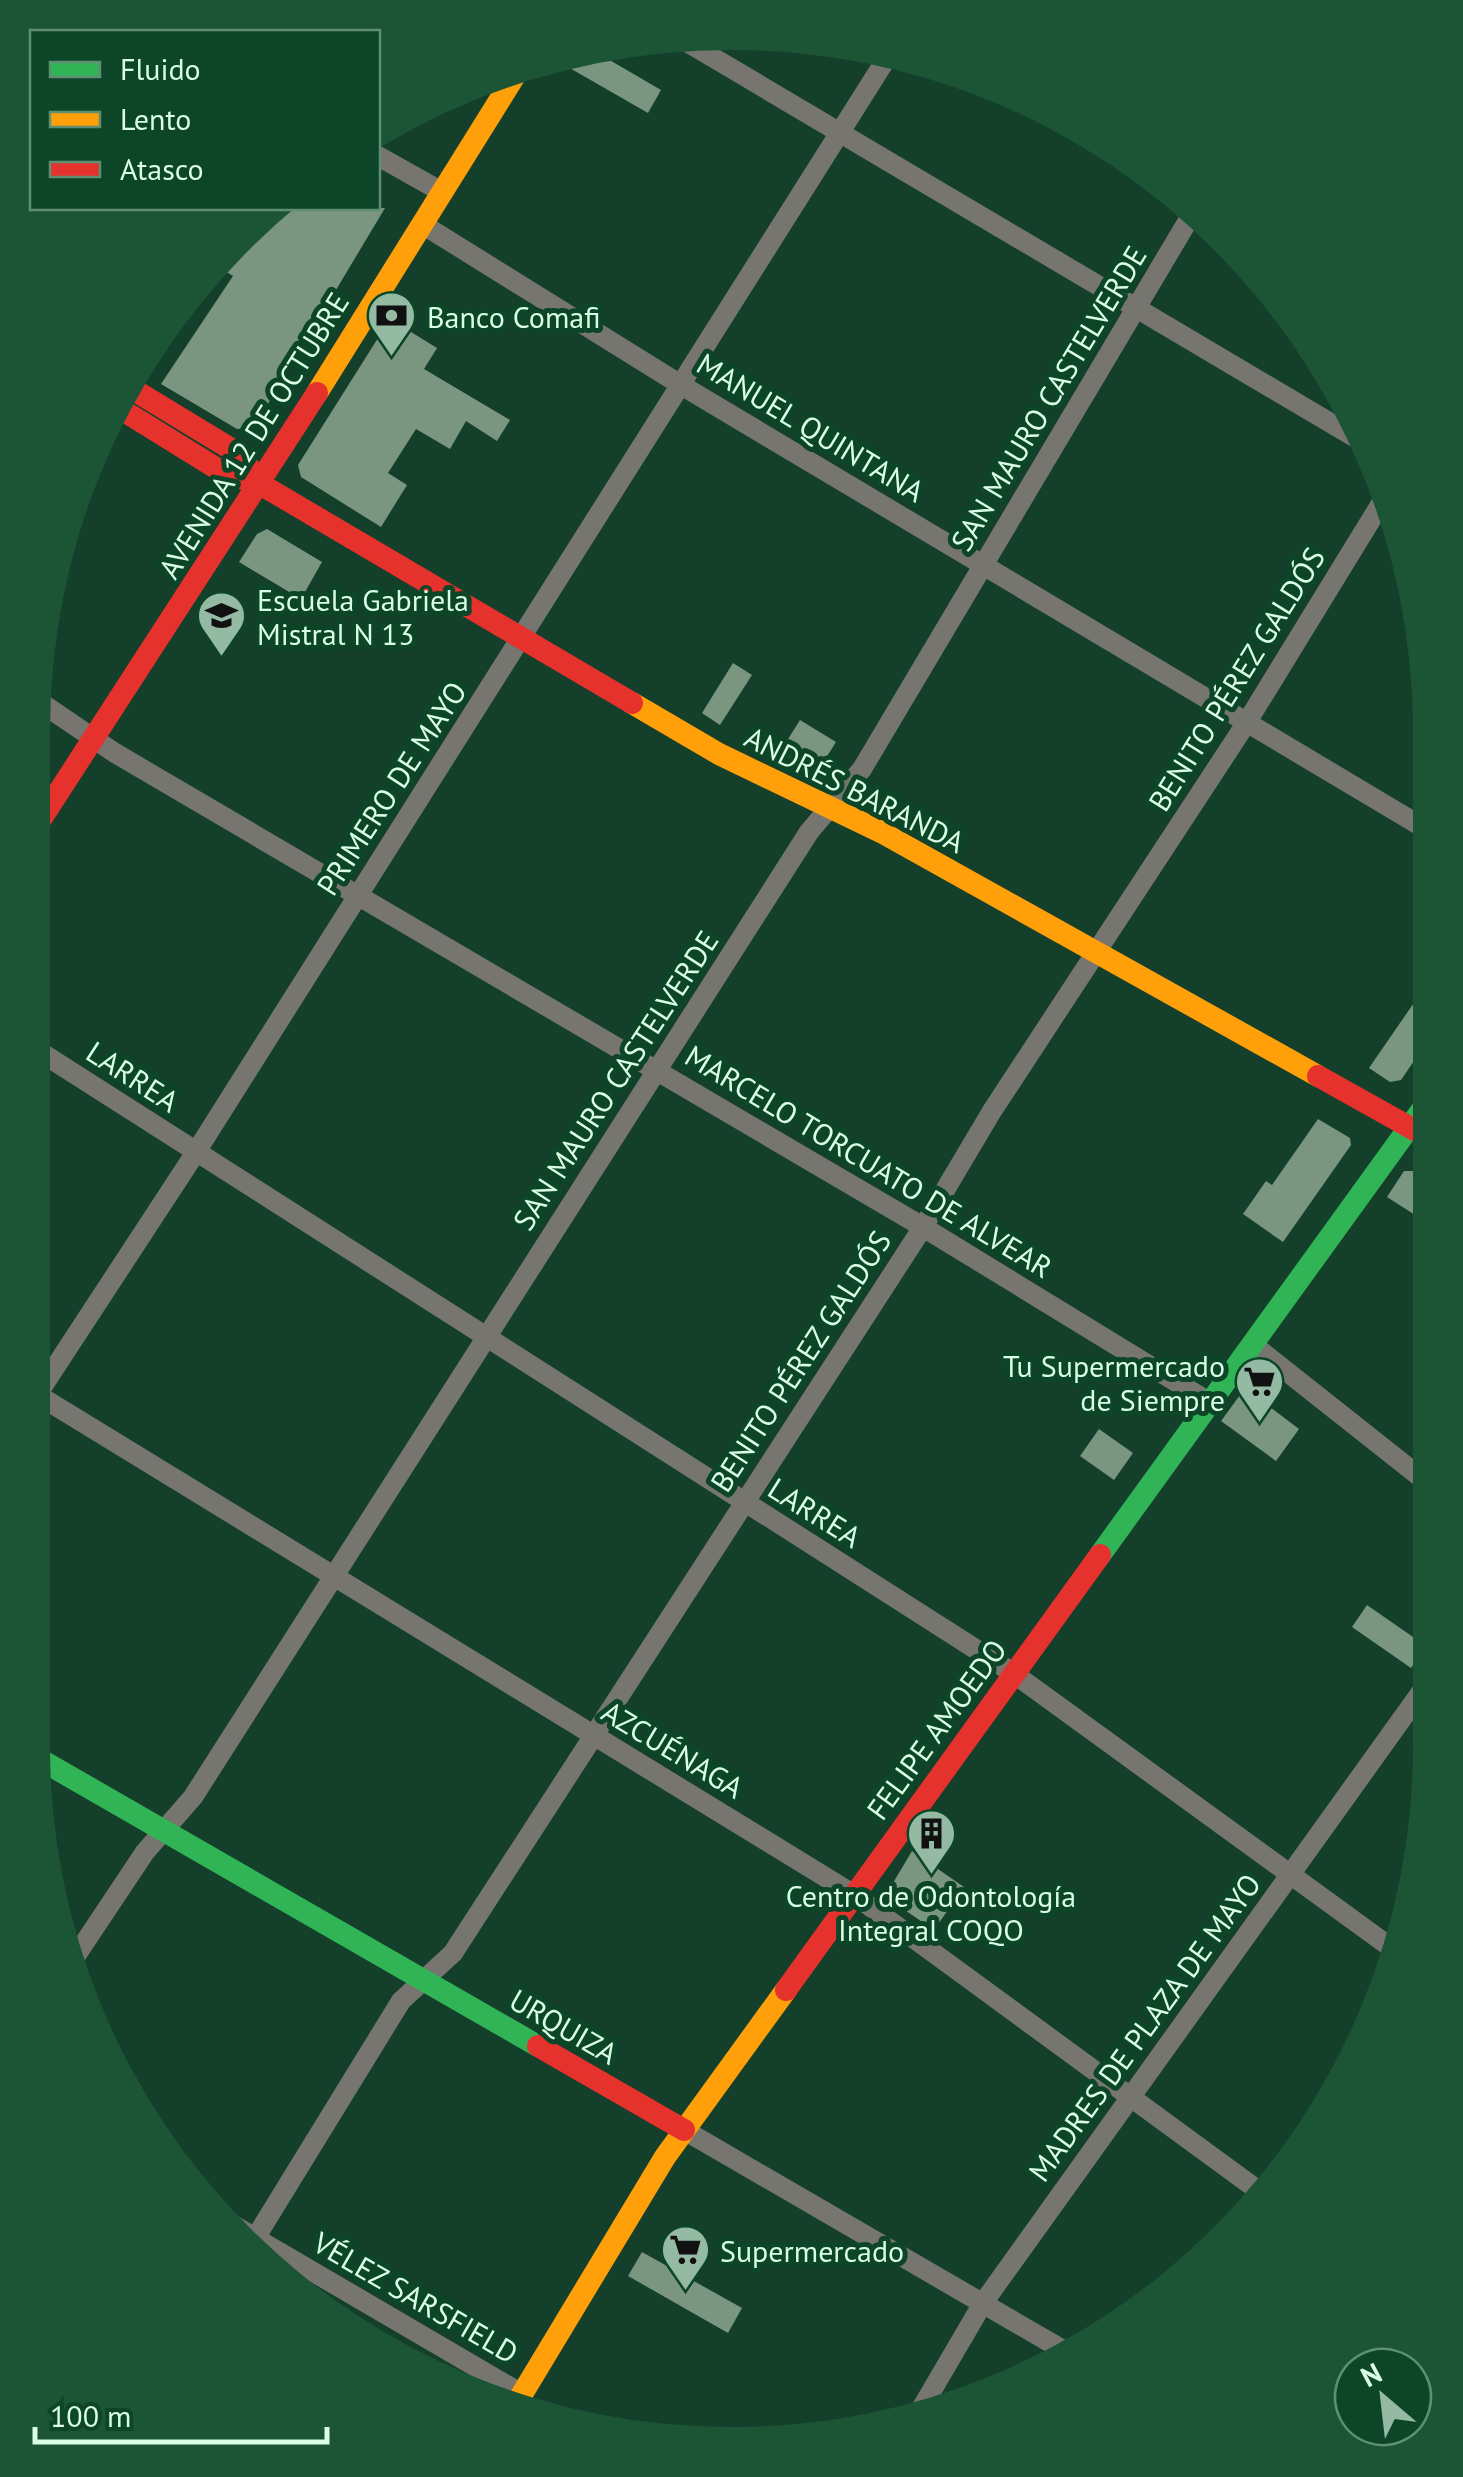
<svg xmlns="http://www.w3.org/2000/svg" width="1463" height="2477" font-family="'PT Sans',sans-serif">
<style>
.building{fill:#7a9681}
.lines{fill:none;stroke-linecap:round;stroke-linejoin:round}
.street{stroke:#77756f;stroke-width:20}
.fast{stroke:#30b455;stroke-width:22}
.slow{stroke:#ff9f0a;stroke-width:22}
.jam{stroke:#e5322d;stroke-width:22}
.labels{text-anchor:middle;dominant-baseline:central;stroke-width:10;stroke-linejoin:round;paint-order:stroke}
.poi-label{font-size:30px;fill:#dafde5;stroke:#0c4527;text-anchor:start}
.street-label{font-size:30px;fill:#dafde5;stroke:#0c4527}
</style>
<rect width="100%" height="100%" fill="#133f2b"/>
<!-- building -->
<g class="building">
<path d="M589,48L661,90L648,113L554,59Z"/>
<path d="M273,208H385L254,427L237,429L161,384L233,276L215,265L238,237Z"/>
<path d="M390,319L437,348L424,369L510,420L497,441L466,421L450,449L416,429L388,473L407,485L381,527L301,477L298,465Z"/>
<path d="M267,529L322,562L301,599L239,562L257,534Z"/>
<path d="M733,663L752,675L720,725L702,713Z"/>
<path d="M800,720L836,742L814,777L778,755Z"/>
<path d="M1429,981V1039L1401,1080L1390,1082L1369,1068Z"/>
<path d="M1318,1119L1350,1138L1351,1145L1283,1242L1243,1214L1266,1181L1272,1185Z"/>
<path d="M1404,1171H1417L1429,1179V1195L1415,1215L1387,1197Z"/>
<path d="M1240,1395H1254L1299,1429L1276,1461L1221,1421Z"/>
<path d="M1099,1429L1133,1453L1114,1480L1080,1456Z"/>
<path d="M1367,1605L1426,1646L1411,1668L1352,1627Z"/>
<path d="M912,1851L964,1887L934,1930L890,1900L892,1897L887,1893Z"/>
<path d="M642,2252L742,2308L728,2333L628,2276Z"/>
</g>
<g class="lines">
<!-- street -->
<g class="street">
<path d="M680,38L1361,441"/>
<path d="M378,156L442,192"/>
<path d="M422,224L681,385L1429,831"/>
<path d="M34,698L115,753L923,1227L1209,1402"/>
<path d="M34,1048L1013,1673L1397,1952"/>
<path d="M1252,1344L1429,1484"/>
<path d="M33,1392L853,1894L1259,2191"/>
<path d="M33,1401L196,1152L890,53"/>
<path d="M69,1966L145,1852L193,1797L809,832L862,769L1192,214"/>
<path d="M684,2130L1063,2350"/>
<path d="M228,2222L522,2394"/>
<path d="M251,2245L401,2001L453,1953L923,1227L992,1111L1247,722L1385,497"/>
<path d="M918,2414L983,2303L1429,1681"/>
</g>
<!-- fast -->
<g class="fast">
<path d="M1100,1555L1429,1100"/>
<path d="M34,1756L538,2046"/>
</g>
<!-- slow -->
<g class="slow">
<path d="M317,393L519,69"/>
<path d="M632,703L719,754L881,832L1318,1076"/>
<path d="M513,2409L665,2157L786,1990"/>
</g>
<!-- jam -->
<g class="jam">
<path d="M129,387L241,455L260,484"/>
<path d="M119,408L224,473L260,484L632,703"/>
<path d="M34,830L317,393"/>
<path d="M1318,1076L1429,1138"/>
<path d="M786,1990L1100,1555"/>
<path d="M538,2046L684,2130"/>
</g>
</g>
<!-- icons -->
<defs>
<symbol id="bank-pin" viewBox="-11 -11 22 30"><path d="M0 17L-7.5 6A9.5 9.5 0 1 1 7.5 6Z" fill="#94baa4" stroke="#0c4527"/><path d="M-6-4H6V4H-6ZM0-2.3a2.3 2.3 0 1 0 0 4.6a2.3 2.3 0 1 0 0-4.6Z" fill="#111"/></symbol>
<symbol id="school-pin" viewBox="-11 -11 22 30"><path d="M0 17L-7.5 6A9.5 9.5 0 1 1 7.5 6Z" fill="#94baa4" stroke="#0c4527"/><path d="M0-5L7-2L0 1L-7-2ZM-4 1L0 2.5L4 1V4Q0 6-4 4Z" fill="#111"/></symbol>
<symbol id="supermarket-pin" viewBox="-11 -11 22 30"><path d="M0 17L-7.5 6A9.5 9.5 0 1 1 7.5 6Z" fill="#94baa4" stroke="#0c4527"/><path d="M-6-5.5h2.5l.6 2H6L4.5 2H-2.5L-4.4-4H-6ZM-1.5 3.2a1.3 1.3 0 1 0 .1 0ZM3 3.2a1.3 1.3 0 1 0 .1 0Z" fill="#111"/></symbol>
<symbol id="building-pin" viewBox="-11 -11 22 30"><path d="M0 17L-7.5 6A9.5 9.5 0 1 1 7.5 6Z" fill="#94baa4" stroke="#0c4527"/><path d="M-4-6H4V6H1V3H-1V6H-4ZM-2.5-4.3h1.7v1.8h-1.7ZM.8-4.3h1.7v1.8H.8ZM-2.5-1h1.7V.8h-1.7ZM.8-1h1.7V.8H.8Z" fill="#111"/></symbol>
</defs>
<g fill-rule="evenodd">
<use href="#bank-pin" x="364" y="288" width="55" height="75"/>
<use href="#school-pin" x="194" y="588" width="55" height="75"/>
<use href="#supermarket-pin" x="1232" y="1354" width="55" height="75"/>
<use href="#building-pin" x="904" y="1806" width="55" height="75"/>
<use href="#supermarket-pin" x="658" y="2222" width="55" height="75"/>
</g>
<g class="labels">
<!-- poi labels -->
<g class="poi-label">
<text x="427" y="316">Banco Comafi</text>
<text x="257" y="599">Escuela Gabriela<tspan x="257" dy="34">Mistral N 13</tspan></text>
<text x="1225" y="1365" text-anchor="end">Tu Supermercado<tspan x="1225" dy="34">de Siempre</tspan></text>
<text x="931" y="1895" text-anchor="middle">Centro de Odontología<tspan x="931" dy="34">Integral COQO</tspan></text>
<text x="720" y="2250">Supermercado</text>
</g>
<!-- street labels -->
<g class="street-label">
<text transform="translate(1048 398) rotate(-59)">SAN MAURO CASTELVERDE</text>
<text transform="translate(811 427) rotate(31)">MANUEL QUINTANA</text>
<text transform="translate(253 435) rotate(-58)">AVENIDA 12 DE OCTUBRE</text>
<text transform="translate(1236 679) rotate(-58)">BENITO PÉREZ GALDÓS</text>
<text transform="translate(391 788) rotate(-57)">PRIMERO DE MAYO</text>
<text transform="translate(855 789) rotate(27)">ANDRÉS BARANDA</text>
<text transform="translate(133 1076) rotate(33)">LARREA</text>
<text transform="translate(615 1080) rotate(-57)">SAN MAURO CASTELVERDE</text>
<text transform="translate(869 1161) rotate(31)">MARCELO TORCUATO DE ALVEAR</text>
<text transform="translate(800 1361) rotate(-57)">BENITO PÉREZ GALDÓS</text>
<text transform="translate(815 1512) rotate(32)">LARREA</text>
<text transform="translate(936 1729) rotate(-54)">FELIPE AMOEDO</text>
<text transform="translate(673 1749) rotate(31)">AZCUÉNAGA</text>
<text transform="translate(564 2026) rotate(30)">URQUIZA</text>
<text transform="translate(1144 2027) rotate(-54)">MADRES DE PLAZA DE MAYO</text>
<text transform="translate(416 2297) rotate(30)">VÉLEZ SARSFIELD</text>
</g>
</g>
<!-- crop -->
<path d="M0 0H1463V2477H0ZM731 50H732A681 681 0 0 1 1413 731V1746A681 681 0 0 1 732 2427H731A681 681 0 0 1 50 1746V731A681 681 0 0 1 731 50Z" fill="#1c5436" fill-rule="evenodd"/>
<!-- legend -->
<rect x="30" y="30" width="350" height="180" fill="#0c4527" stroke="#5e8f73" stroke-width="2.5"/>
<rect x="50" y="62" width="50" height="15" fill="#30b455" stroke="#5e8f73" stroke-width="2.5"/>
<text x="120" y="80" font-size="30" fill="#dafde5">Fluido</text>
<rect x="50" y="112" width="50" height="15" fill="#ff9f0a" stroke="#5e8f73" stroke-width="2.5"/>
<text x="120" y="130" font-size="30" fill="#dafde5">Lento</text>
<rect x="50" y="162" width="50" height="15" fill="#e5322d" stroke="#5e8f73" stroke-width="2.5"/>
<text x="120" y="180" font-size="30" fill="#dafde5">Atasco</text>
<!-- north arrow -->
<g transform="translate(1383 2397) rotate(332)"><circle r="48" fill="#0c4527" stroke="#5e8f73" stroke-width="2.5"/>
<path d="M0-8L18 38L0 25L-18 38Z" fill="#94baa4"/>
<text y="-15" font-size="28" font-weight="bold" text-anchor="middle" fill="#dafde5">N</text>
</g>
<!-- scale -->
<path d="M35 2427v15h292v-15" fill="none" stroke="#dafde5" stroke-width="5"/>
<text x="50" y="2427" font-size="30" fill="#dafde5" stroke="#0c4527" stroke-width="8" paint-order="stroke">100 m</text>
</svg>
